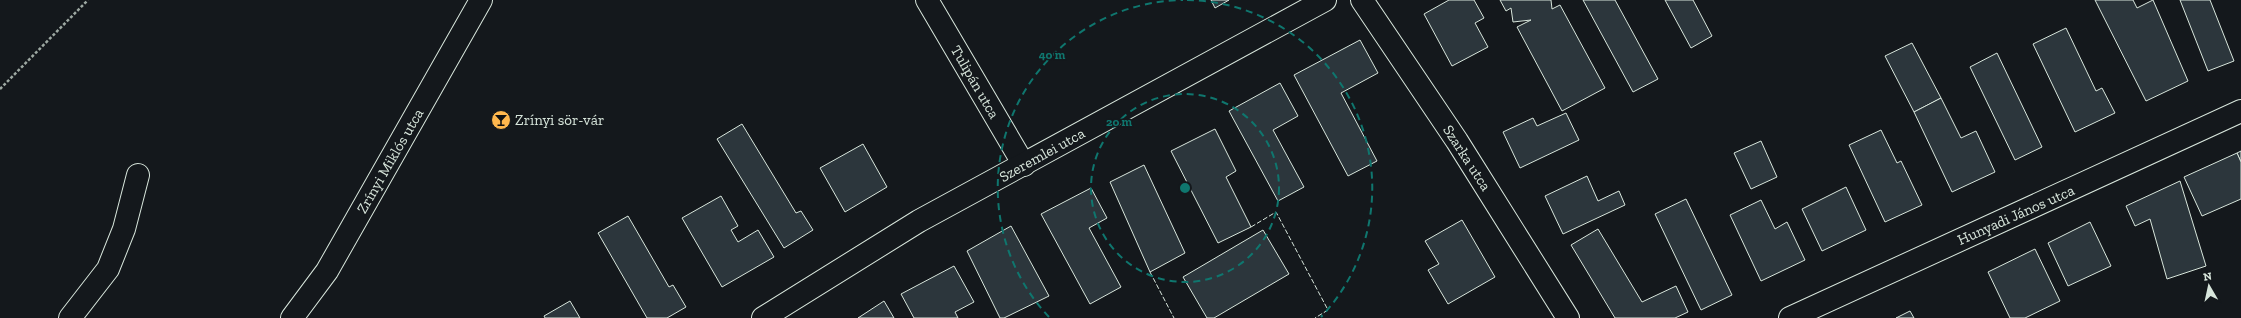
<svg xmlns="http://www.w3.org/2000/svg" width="2241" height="318" font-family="'Zilla Slab',serif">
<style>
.building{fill:#2c363c;stroke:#d8e6dc}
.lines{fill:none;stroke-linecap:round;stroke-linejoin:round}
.minor-casing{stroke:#d8e6dc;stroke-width:24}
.path{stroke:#9da8a2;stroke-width:2.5;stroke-dasharray:3 2;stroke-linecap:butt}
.minor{stroke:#14181c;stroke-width:22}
.fence{stroke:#d8e6dc;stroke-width:1;stroke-dasharray:5 2;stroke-linecap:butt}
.ring{fill:none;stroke:#0f766e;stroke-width:2;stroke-dasharray:7 5}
.labels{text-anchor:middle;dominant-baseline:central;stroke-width:3;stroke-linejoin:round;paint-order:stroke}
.street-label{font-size:15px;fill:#d8e6dc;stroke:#14181c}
.poi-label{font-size:15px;fill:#d8e6dc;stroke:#14181c;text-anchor:start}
.centre{fill:#0f766e;stroke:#14181c;stroke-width:2}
.ring-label{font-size:12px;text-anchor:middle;font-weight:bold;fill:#0f766e;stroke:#14181c;stroke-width:3;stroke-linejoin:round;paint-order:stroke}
</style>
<rect width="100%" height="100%" fill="#14181c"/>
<!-- building -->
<g class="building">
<path d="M1211,0H1229L1215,8Z"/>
<path d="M1449,0H1474L1484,18L1475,23L1488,47L1452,66L1424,14Z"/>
<path d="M1500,0H1551L1552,9L1560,5L1605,88L1562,111L1517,27L1531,20L1513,22L1511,8L1506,11Z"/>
<path d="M1583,0H1615L1658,79L1633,92Z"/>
<path d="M1665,0H1693L1712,36L1691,48Z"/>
<path d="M2095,0H2133L2137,8L2153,0L2188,81L2146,101Z"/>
<path d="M2180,0H2210L2234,61L2208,71Z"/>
<path d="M2066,28L2096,91L2102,88L2115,113L2075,132L2033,44Z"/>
<path d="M1360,40L1378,73L1341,93L1377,161L1348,176L1294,75Z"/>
<path d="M1912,43L1941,98L1914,112L1885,56Z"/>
<path d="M1997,53L2042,147L2015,160L1970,67Z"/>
<path d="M1280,83L1298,116L1273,130L1304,187L1278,201L1229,111Z"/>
<path d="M1941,98L1961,138L1976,131L1995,172L1952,192L1914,112Z"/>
<path d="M1566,113L1579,140L1520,168L1503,132L1533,118L1537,126Z"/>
<path d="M742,124L796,213L801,211L813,230L784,248L717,139Z"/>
<path d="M1215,129L1236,171L1226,177L1251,227L1218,243L1171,151Z"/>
<path d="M1881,130L1897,163L1901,161L1922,205L1885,222L1849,145Z"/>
<path d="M1761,141L1777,177L1751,189L1734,153Z"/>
<path d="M863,144L887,187L845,212L820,168Z"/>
<path d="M2241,151V162L2237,153Z"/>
<path d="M2237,153L2241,162V199L2202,216L2184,177Z"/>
<path d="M1144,165L1185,253L1150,272L1110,182Z"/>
<path d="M1587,176L1598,201L1619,191L1625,205L1563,234L1545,196Z"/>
<path d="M2180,181L2206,266L2167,279L2150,219L2135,226L2126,206Z"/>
<path d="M1846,187L1866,230L1822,251L1802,209Z"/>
<path d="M1091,188L1107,218L1089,228L1121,287L1090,304L1041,214Z"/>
<path d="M721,196L738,226L731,230L738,242L758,230L774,257L722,287L682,218Z"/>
<path d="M1686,199L1732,295L1701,310L1655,214Z"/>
<path d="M1761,200L1775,229L1787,222L1805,260L1761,281L1730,215Z"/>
<path d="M628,216L669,287L673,285L686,307L667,318H647L598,233Z"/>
<path d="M1462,220L1495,277L1448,304L1428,270L1439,264L1425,241Z"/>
<path d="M2090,222L2111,266L2068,286L2048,243Z"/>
<path d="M1011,226L1049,296L1004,318H1000L967,251Z"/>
<path d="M1598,229L1642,302L1676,286L1688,312L1675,318H1615L1571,245Z"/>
<path d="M1263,230L1289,274L1214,318H1207L1183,277Z"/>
<path d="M2035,249L2060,301L2025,318H2010L1988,272Z"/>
<path d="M954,266L974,302L955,312L958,318H914L901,294Z"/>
<path d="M570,301L580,318H545L544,316Z"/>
<path d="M884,301L894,318H858Z"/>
<path d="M1910,311L1914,318H1896Z"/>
</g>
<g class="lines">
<defs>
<g id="minor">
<path d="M927,0L1024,165"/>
<path d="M1362,0L1457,141L1568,318"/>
<path d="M70,318L108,269L124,229L138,175"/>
<path d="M292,318L327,271L481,0"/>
<path d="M763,318L919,221L1325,0"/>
<path d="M1790,318L2241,111"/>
</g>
</defs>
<!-- minor casing -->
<use href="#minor" class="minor-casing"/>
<!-- path -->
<path class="path" d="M0,89L88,0"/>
<!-- minor -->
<use href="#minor" class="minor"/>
<!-- fence -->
<g class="fence">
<path d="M1251,227L1276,212L1328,310L1315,318"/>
<path d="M1150,272L1174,318"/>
</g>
</g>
<!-- distance rings -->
<g class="ring">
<circle cx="1185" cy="188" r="94"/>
<path d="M1049 317A188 188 0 0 1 1183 0M1187 0A188 188 0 0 1 1321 317"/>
</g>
<!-- icons -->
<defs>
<symbol id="bar-disc" viewBox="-11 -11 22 22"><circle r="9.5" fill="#ffb74d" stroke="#14181c"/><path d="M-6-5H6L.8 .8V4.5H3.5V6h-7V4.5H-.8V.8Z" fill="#111"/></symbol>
</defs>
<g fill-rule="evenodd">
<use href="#bar-disc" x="490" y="109" width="22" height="22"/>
</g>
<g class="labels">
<!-- street labels -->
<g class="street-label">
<text transform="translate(975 82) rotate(60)">Tulipán utca</text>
<text transform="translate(1042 155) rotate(-29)">Szeremlei utca</text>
<text transform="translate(1467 158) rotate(57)">Szarka utca</text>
<text transform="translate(390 161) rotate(-60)">Zrínyi Miklós utca</text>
<text transform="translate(2016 215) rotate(-24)">Hunyadi János utca</text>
</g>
<!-- poi labels -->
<g class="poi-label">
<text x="515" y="120">Zrínyi sör-vár</text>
</g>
</g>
<circle cx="1185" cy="188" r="6" class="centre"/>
<g class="ring-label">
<text x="1052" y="59">40 m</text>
<text x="1119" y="126">20 m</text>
</g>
<!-- north arrow -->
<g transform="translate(2209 286) rotate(351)" stroke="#14181c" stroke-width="3" paint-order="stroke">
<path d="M0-3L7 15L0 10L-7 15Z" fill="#d8e6dc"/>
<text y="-6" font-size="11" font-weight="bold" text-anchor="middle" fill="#d8e6dc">N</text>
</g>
</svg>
